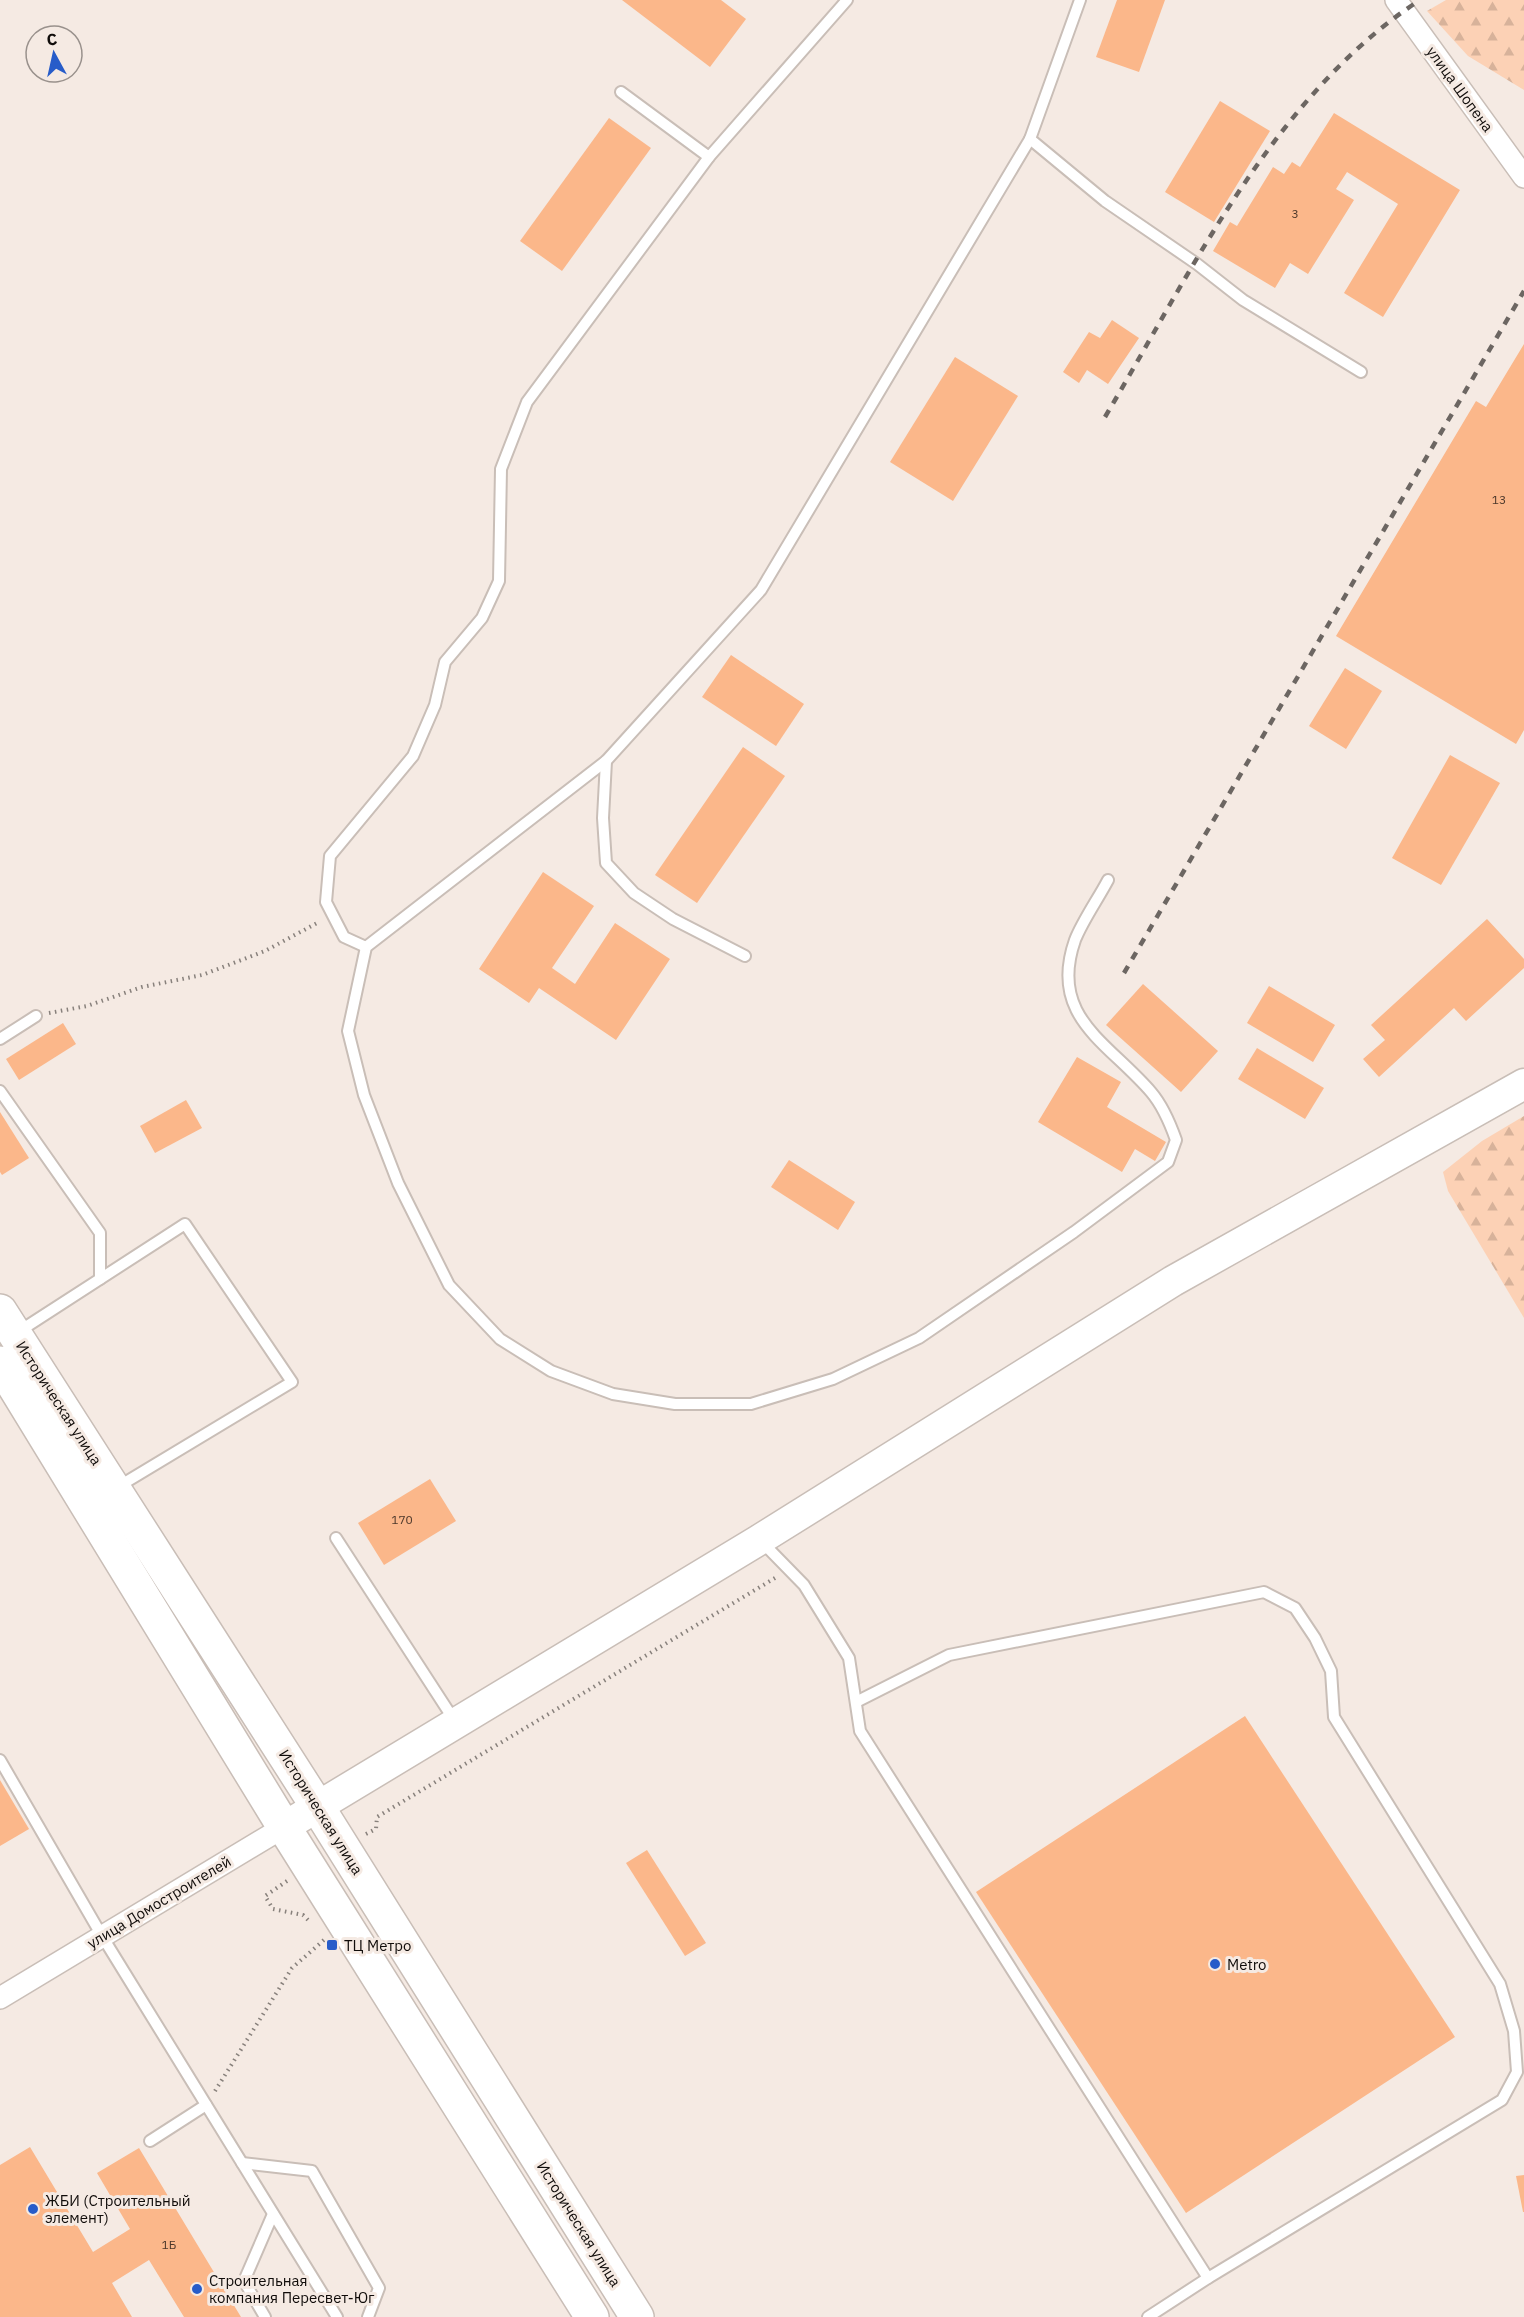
<svg xmlns="http://www.w3.org/2000/svg" width="1524" height="2317" font-family="'IBM Plex Sans',sans-serif">
<style>
.forest{fill:url(#forest-firs)}
.building{fill:#fbb78a}
.lines{fill:none;stroke-linecap:round;stroke-linejoin:round}
.lane-casing{stroke:#c9beb7;stroke-width:14}
.street-casing{stroke:#c9beb7;stroke-width:24}
.secondary-casing{stroke:#c9beb7;stroke-width:33}
.highway-casing{stroke:#c9beb7;stroke-width:36}
.path{stroke:#88817c;stroke-width:4;stroke-dasharray:1.5 4.5;stroke-linecap:butt}
.lane{stroke:#fff;stroke-width:10}
.street{stroke:#fff;stroke-width:21}
.secondary{stroke:#fff;stroke-width:30}
.highway{stroke:#fff;stroke-width:33}
.rail{stroke:#6c6662;stroke-width:4.5;stroke-dasharray:8 8;stroke-linecap:butt}
.poi-dot{fill:#275cc9;stroke:#f5eae3;stroke-width:2}
.labels{text-anchor:middle;dominant-baseline:central;stroke-width:6;stroke-linejoin:round;paint-order:stroke}
.number-label{font-size:12px;fill:#4b372a}
.street-label{font-size:15px;fill:#100c0a;stroke:#f5eae3}
.poi-label{font-size:15px;fill:#100c0a;stroke:#f5eae3;text-anchor:start}
</style>
<defs>
<pattern id="forest-firs" width="22" height="20" patternUnits="userSpaceOnUse" patternTransform="scale(1.5)"><rect width="22" height="20" fill="#fcd1b5"/><path d="M5 1l3.5 6h-7zM16 11l3.5 6h-7z" fill="#d7b29a"/></pattern>
</defs>
<rect width="100%" height="100%" fill="#f5eae3"/>
<!-- forest -->
<g class="forest">
<path d="M1446,0H1524V90L1468,56L1427,11Z"/>
<path d="M1524,1116V1318L1448,1191L1443,1172L1482,1141Z"/>
</g>
<!-- building -->
<g class="building">
<path d="M622,0H721L746,19L710,67Z"/>
<path d="M1117,0H1165L1139,72L1096,57Z"/>
<path d="M1220,101L1270,131L1214,222L1165,192Z"/>
<path d="M1334,113L1460,190L1383,317L1344,293L1398,204L1347,172L1336,189L1354,200L1308,274L1290,263L1275,288L1213,251L1230,222L1237,226L1273,167L1284,174L1292,162L1300,167Z"/>
<path d="M609,118L651,148L562,271L520,241Z"/>
<path d="M1112,320L1139,338L1108,384L1087,370L1079,383L1063,372L1089,332L1100,338Z"/>
<path d="M1524,344V730L1516,744L1336,636L1476,401L1486,407Z"/>
<path d="M955,357L1018,396L953,501L890,462Z"/>
<path d="M731,655L804,704L776,746L702,697Z"/>
<path d="M1345,668L1382,691L1346,749L1309,726Z"/>
<path d="M743,747L785,776L697,903L655,875Z"/>
<path d="M1450,755L1500,783L1441,885L1392,858Z"/>
<path d="M543,872L594,906L552,968L575,984L615,923L670,959L616,1040L539,988L529,1003L479,969Z"/>
<path d="M1487,919L1524,959V968L1466,1021L1454,1008L1379,1077L1363,1059L1385,1040L1371,1025Z"/>
<path d="M1143,984L1218,1051L1181,1092L1106,1025Z"/>
<path d="M1269,986L1335,1025L1313,1062L1247,1023Z"/>
<path d="M63,1023L76,1044L19,1080L6,1059Z"/>
<path d="M1257,1048L1324,1088L1305,1119L1238,1079Z"/>
<path d="M1077,1057L1121,1082L1107,1107L1166,1142L1155,1161L1135,1149L1122,1172L1038,1122Z"/>
<path d="M186,1100L202,1128L155,1153L140,1126Z"/>
<path d="M0,1112L29,1158L2,1175L0,1172Z"/>
<path d="M789,1160L855,1202L838,1230L771,1187Z"/>
<path d="M430,1479L456,1521L384,1565L358,1523Z"/>
<path d="M1245,1716L1455,2037L1186,2213L976,1892Z"/>
<path d="M0,1780L29,1829L0,1846Z"/>
<path d="M647,1850L706,1943L685,1956L626,1863Z"/>
<path d="M30,2147L93,2252L130,2229L97,2173L139,2148L241,2317H184L149,2260L112,2283L132,2317H0V2165Z"/>
<path d="M1524,2175V2212H1523L1516,2176Z"/>
</g>
<g class="lines">
<defs>
<g id="lane">
<path d="M1080,0L1030,139L761,590L606,761L366,947L348,1031L364,1095L398,1183L449,1285L500,1339L551,1371L613,1394L675,1404H751L833,1379L919,1338L1074,1232L1168,1162L1176,1140C1170,1123 1163,1106 1151,1092C1108,1042 1048,1017 1075,940C1083,920 1098,899 1108,880"/>
<path d="M621,92L709,157L847,0"/>
<path d="M1030,139L1105,201L1197,264L1243,300L1361,372"/>
<path d="M606,761L603,818L606,863L634,893L673,919L745,956"/>
<path d="M366,947L344,937L326,902L330,856L413,756L435,705L445,662L482,618L499,581L501,469L527,402L709,157"/>
<path d="M0,1039L36,1016"/>
<path d="M0,1091L100,1233V1279"/>
<path d="M18,1332L185,1224L292,1382L116,1488"/>
<path d="M336,1538L456,1723"/>
<path d="M761,1541L804,1585L849,1658L860,1731L1208,2278L1148,2317"/>
<path d="M856,1702L949,1655L1264,1592L1295,1608L1315,1638L1331,1671L1334,1717L1500,1984L1514,2031L1517,2072L1502,2100L1208,2278"/>
<path d="M0,1760L102,1936L337,2317"/>
<path d="M150,2141L206,2105"/>
<path d="M242,2163L312,2171L379,2288L368,2317"/>
<path d="M265,2317L244,2281L273,2214"/>
</g>
<g id="street">
<path d="M1396,0L1524,177"/>
<path d="M0,1998L284,1827"/>
</g>
<path id="secondary" d="M284,1827L759,1540L1173,1281L1524,1084"/>
<g id="highway">
<path d="M0,1311L317,1806L637,2317"/>
<path d="M0,1363L284,1827L592,2317"/>
</g>
</defs>
<!-- lane casing -->
<use href="#lane" class="lane-casing"/>
<!-- street casing -->
<use href="#street" class="street-casing"/>
<!-- secondary casing -->
<use href="#secondary" class="secondary-casing"/>
<!-- highway casing -->
<use href="#highway" class="highway-casing"/>
<!-- path -->
<g class="path">
<path d="M49,1013L87,1006L142,987L202,975L265,951L319,922"/>
<path d="M366,1834L376,1829L377,1817L775,1578"/>
<path d="M287,1881L265,1896L273,1909L303,1915L310,1922"/>
<path d="M215,2091L292,1968L324,1940"/>
</g>
<!-- lane -->
<use href="#lane" class="lane"/>
<!-- street -->
<use href="#street" class="street"/>
<!-- secondary -->
<use href="#secondary" class="secondary"/>
<!-- highway -->
<use href="#highway" class="highway"/>
<!-- rail -->
<g class="rail">
<path d="M1105,417C1192,271 1274,95 1420,0"/>
<path d="M1124,973L1524,291"/>
</g>
</g>
<!-- markers -->
<g class="poi-dot">
<rect x="326" y="1939" width="12" height="12" rx="3"/>
<circle cx="1215" cy="1964" r="6"/>
<circle cx="33" cy="2209" r="6"/>
<circle cx="197" cy="2289" r="6"/>
</g>
<g class="labels">
<!-- number labels -->
<g class="number-label">
<text x="1295" y="213">3</text>
<text x="1499" y="499">13</text>
<text x="402" y="1519">170</text>
<text x="169" y="2244">1Б</text>
</g>
<!-- street labels -->
<g class="street-label">
<text transform="translate(1460 89) rotate(54)">улица Шопена</text>
<text transform="translate(59 1403) rotate(57)">Историческая улица</text>
<text transform="translate(321 1812) rotate(58)">Историческая улица</text>
<text transform="translate(159 1902) rotate(-31)">улица Домостроителей</text>
<text transform="translate(579 2224) rotate(58)">Историческая улица</text>
</g>
<!-- poi labels -->
<g class="poi-label">
<text x="344" y="1945">ТЦ Метро</text>
<text x="1227" y="1964">Metro</text>
<text x="45" y="2200">ЖБИ (Строительный<tspan x="45" dy="17">элемент)</tspan></text>
<text x="209" y="2280">Строительная<tspan x="209" dy="17">компания Пересвет-Юг</tspan></text>
</g>
</g>
<!-- north arrow -->
<g transform="translate(54 54) rotate(352)"><circle r="28" fill="#f5eae3" stroke="#99918c" stroke-width="1.5"/>
<path d="M0-4.5L10 22L0 15L-10 22Z" fill="#275cc9"/>
<text y="-9" font-size="16" font-weight="bold" text-anchor="middle" fill="#100c0a">С</text>
</g>
</svg>
